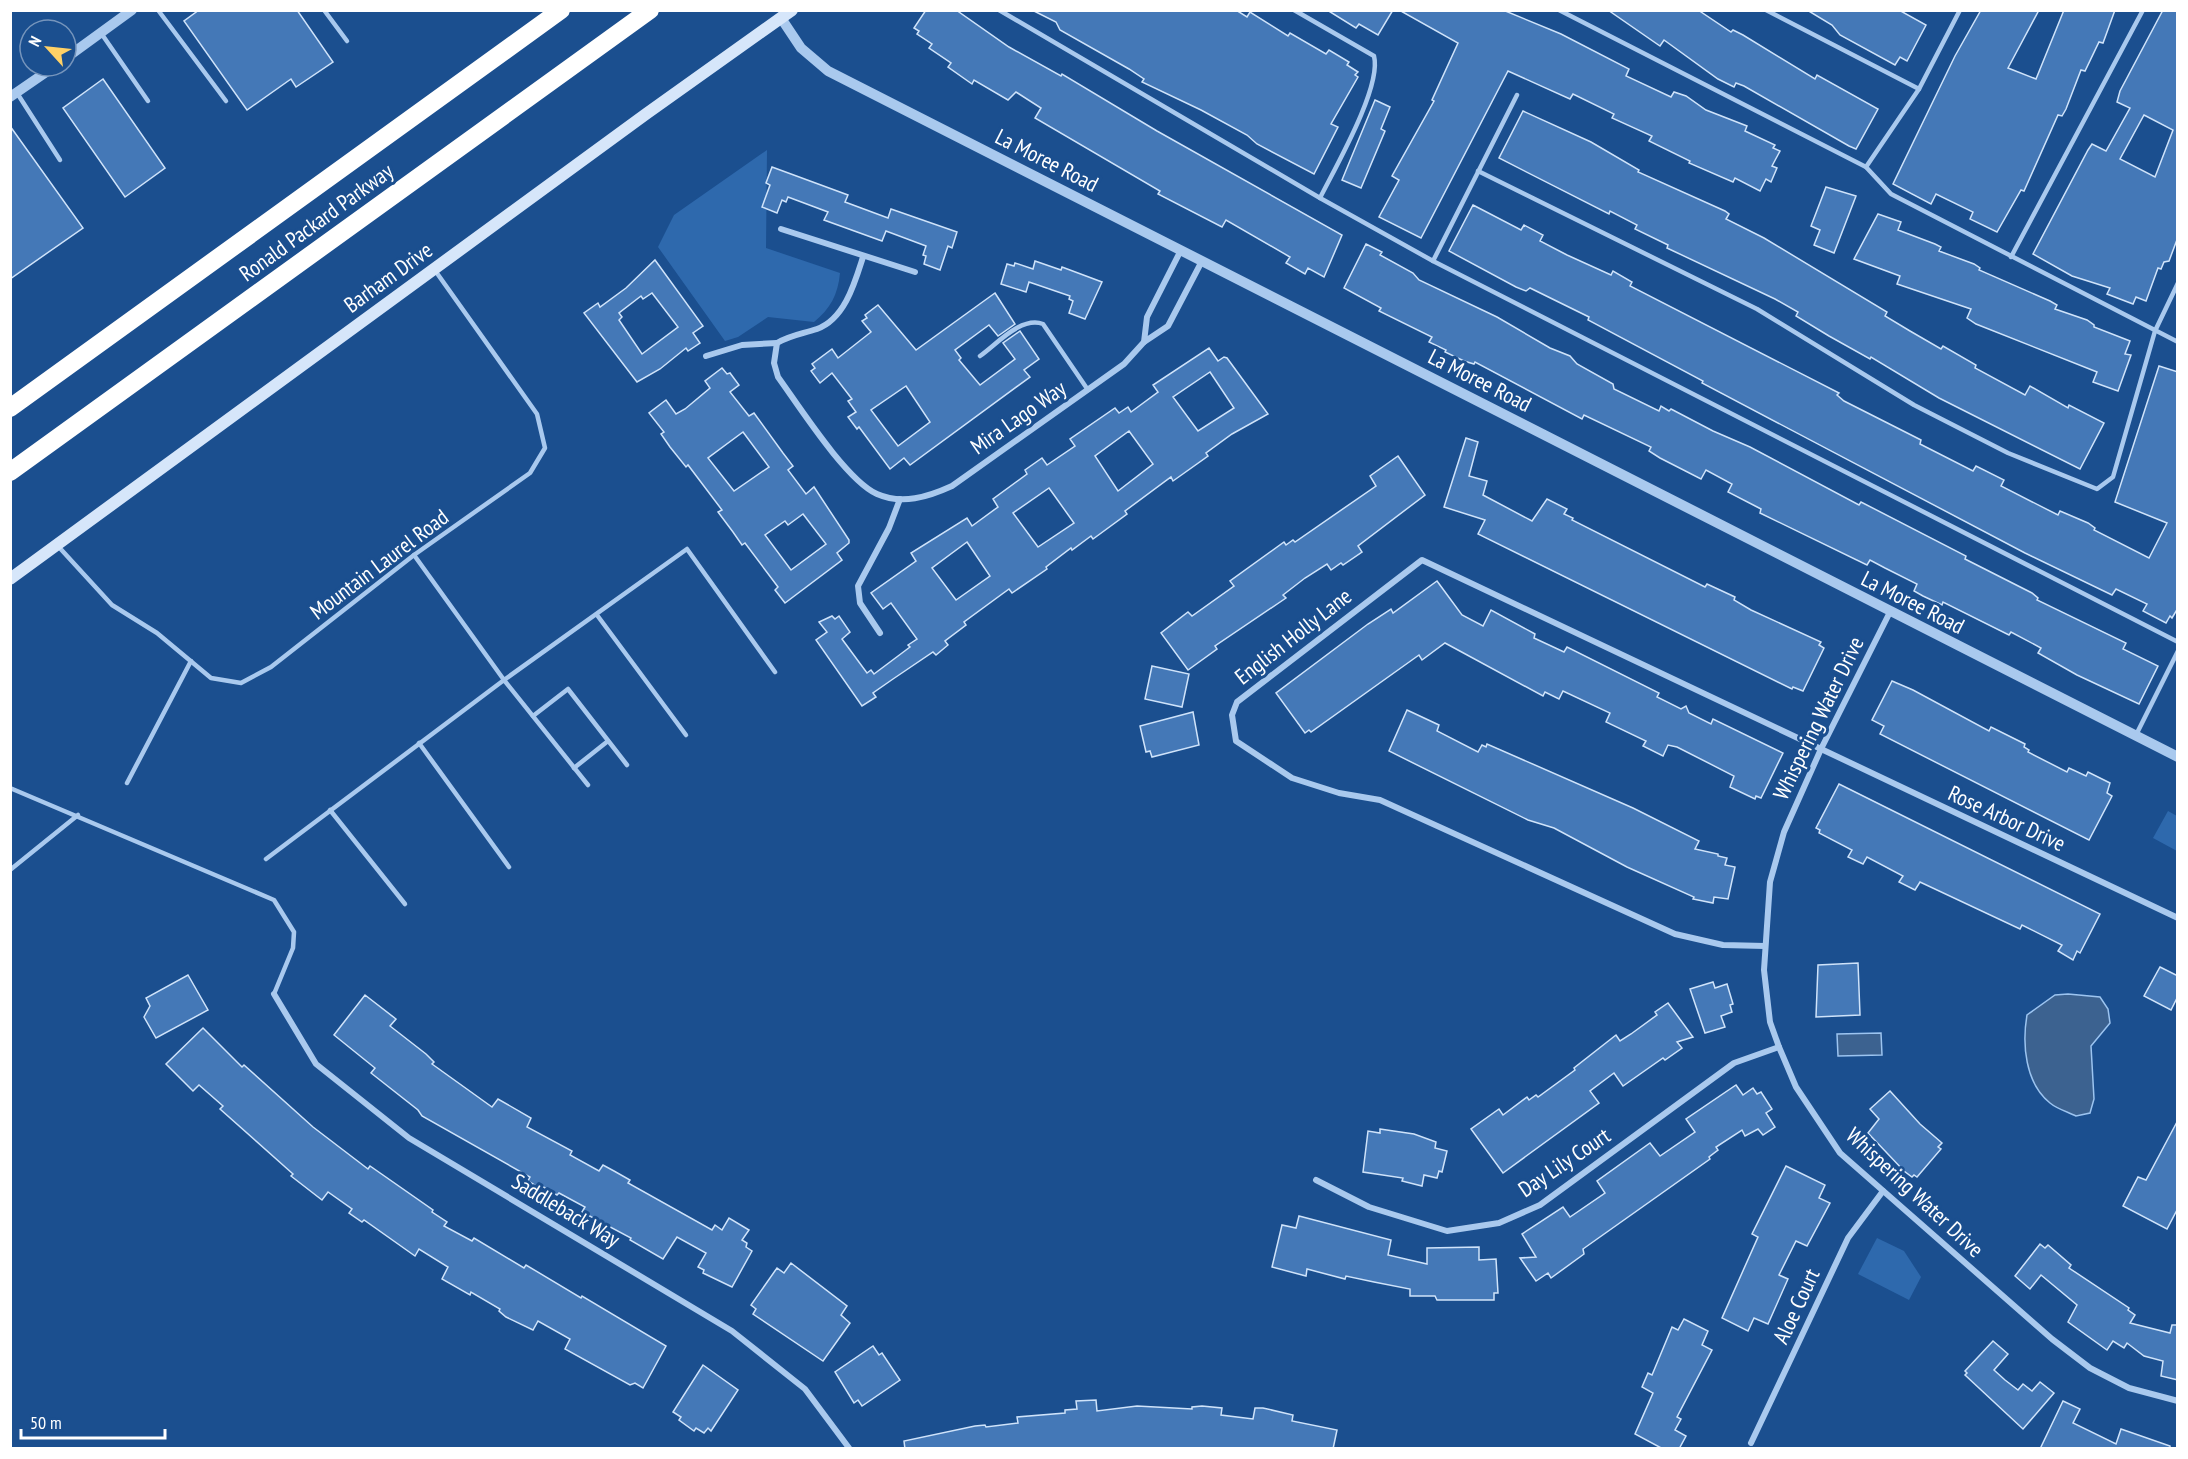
<svg xmlns="http://www.w3.org/2000/svg" width="2188" height="1459" font-family="'PT Sans Narrow',sans-serif">
<style>
.green{fill:#2e69ad}
.water{fill:#3c6290;stroke:#9cc4f0;stroke-width:1.5}
.building{fill:#4478b7;stroke:#cfe3fa;stroke-width:1.5;fill-rule:evenodd}
.lines{fill:none;stroke-linecap:round;stroke-linejoin:round}
.service{stroke:#a9c9ee;stroke-width:4.5}
.minor{stroke:#a9c9ee;stroke-width:6}
.tertiary{stroke:#a9c9ee;stroke-width:10}
.secondary{stroke:#d6e6fa;stroke-width:12}
.motorway{stroke:#fff;stroke-width:18}
.labels{text-anchor:middle;dominant-baseline:central;stroke-width:6;stroke-linejoin:round;paint-order:stroke}
.street-label{font-size:22px;fill:#fff;stroke:#1b4f8f}
</style>
<rect width="100%" height="100%" fill="#1b4f8f"/>
<!-- green -->
<g class="green">
<path d="M767,150L766,248L840,273C838,295 830,309 814,322L768,317L738,337L725,341L658,247L674,215Z"/>
<path d="M2168,811L2177,816V851L2153,838Z"/>
<path d="M1877,1238L1904,1251L1921,1277L1909,1300L1858,1274Z"/>
</g>
<!-- water -->
<g class="water">
<path d="M2068,994L2100,997L2108,1009L2110,1023L2091,1046L2094,1099L2090,1113L2076,1116C2068,1112 2057,1109 2050,1103C2025,1083 2022,1044 2027,1015L2055,995Z"/>
<path d="M1881,1033L1882,1055L1838,1056L1837,1034Z"/>
</g>
<!-- building -->
<g class="building">
<path d="M199,10H297L333,62L296,87L291,79L247,110L184,21Z"/>
<path d="M926,10H956L1009,47L1061,76L1062,74L1157,131L1342,235L1324,277L1308,268L1305,274L1286,263L1290,257L1226,220L1222,227L1158,194L1160,191L1035,118L1041,108L1016,92L1008,100L974,80L972,84L948,67L951,63L929,48L932,44L917,34L919,31L914,28Z"/>
<path d="M1032,10H1236L1247,17L1250,12L1288,36L1290,33L1326,54L1329,50L1349,62L1347,65L1358,72L1355,75L1358,77L1331,124L1338,127L1314,174L1257,144L1247,135L1201,110L1142,82L1144,79L1129,69L1060,30L1056,22Z"/>
<path d="M1327,10H1393L1378,35L1359,24L1356,28Z"/>
<path d="M1399,10H1503L1561,34L1629,69L1626,76L1671,97L1674,92L1686,96L1706,110L1747,126L1745,131L1775,145L1773,148L1780,151L1772,166L1777,168L1771,182L1766,179L1760,191L1735,178L1733,182L1689,163L1690,161L1649,141L1652,136L1612,118L1614,114L1573,94L1570,99L1508,71L1421,238L1379,217L1399,180L1392,176L1434,101L1432,100L1458,43Z"/>
<path d="M1608,10H1698L1731,32L1733,30L1743,35L1815,79L1817,75L1878,109L1856,149L1849,146L1744,86L1736,83L1734,87L1718,79L1664,40L1660,46Z"/>
<path d="M1807,10H1899L1926,25L1907,61L1900,57L1895,65L1840,35L1832,25Z"/>
<path d="M1981,10H2039L2008,68L2036,79L2064,10H2115L2103,43L2099,42L2085,71L2081,70L2066,109L2062,116L2058,115L2024,191L2021,190L1997,232L1970,219L1973,212L1936,194L1931,204L1893,184L1955,56Z"/>
<path d="M2163,10H2178V237L2169,261L2164,262L2161,269L2158,268L2146,301L2136,297L2133,304L2107,294L2110,288L2072,276L2033,254L2088,150L2092,144L2106,151L2130,108L2117,102L2120,91ZM2144,115L2173,130L2155,177L2120,159Z"/>
<path d="M103,79L165,168L125,197L63,108Z"/>
<path d="M1375,100L1390,107L1381,129L1385,131L1361,188L1342,180Z"/>
<path d="M1523,111L1591,142L1639,170L1638,172L1725,211L1729,214L1726,219L1764,238L1887,312L1885,316L1910,331L1941,349L1943,346L1976,365L1975,368L2025,395L2030,386L2068,408L2069,405L2104,423L2080,469L1939,398L1871,357L1870,359L1829,336L1796,316L1798,312L1775,299L1667,248L1668,245L1635,229L1637,225L1610,211L1609,214L1499,158Z"/>
<path d="M10,126L83,228L10,279Z"/>
<path d="M772,167L848,195L845,202L888,218L891,209L957,232L952,248L948,246L940,270L924,264L926,256L923,255L926,246L886,231L882,241L824,220L828,212L788,197L786,202L782,200L777,213L762,207L770,185L766,183Z"/>
<path d="M1826,187L1856,196L1834,253L1814,245L1820,230L1811,226Z"/>
<path d="M1473,205L1521,230L1524,225L1543,235L1540,241L1567,255L1611,275L1613,271L1632,282L1630,286L1839,393L1837,395L1844,401L1921,440L1920,444L1973,471L1976,466L2004,480L2001,486L2058,515L2060,511L2088,523L2095,528L2094,530L2149,558L2167,523L2115,502L2159,366L2178,372V608L2172,618L2170,616L2166,623L2143,611L2147,604L2116,589L2112,595L2025,553L1702,383L1703,381L1588,320L1589,317L1530,288L1526,291L1516,287L1449,251Z"/>
<path d="M1878,214L1901,222L1898,230L1935,244L1941,247L1939,251L1974,264L1980,268L1979,270L2050,301L2057,305L2055,309L2087,320L2094,325V327L2130,341L2125,354L2131,355L2118,391L2093,382L2097,372L1976,324L1967,318L1971,309L1897,284L1900,276L1854,259Z"/>
<path d="M1366,244L1382,252L1380,255L1413,273L1419,280L1497,317L1550,348L1570,356L1577,364L1613,384L1614,389L1659,411L1661,406L1669,411L1671,409L1713,431L1750,447L1859,505L1861,502L1966,556L1965,559L2032,593L2038,598L2037,600L2126,643L2123,649L2158,666L2139,704L2077,675L2038,653L2041,648L2011,632L2009,635L1943,602L1942,605L1923,596L1914,591L1917,584L1885,568L1870,560L1867,565L1760,513L1761,509L1728,492L1732,484L1706,470L1701,479L1660,458L1649,451L1651,447L1584,415L1582,419L1475,362L1474,364L1464,361L1445,352L1446,350L1429,342L1432,337L1379,311L1381,308L1344,288Z"/>
<path d="M655,260L703,326L693,333L700,343L688,351L686,348L660,369L637,382L584,313L598,303L600,307L626,288ZM652,293L678,327L642,354L619,320L622,317L619,313L641,296L643,299Z"/>
<path d="M1035,261L1061,270L1062,267L1102,282L1085,319L1069,313L1073,301L1069,299L1070,296L1029,282L1026,292L1001,284L1007,264L1014,266L1015,263L1033,269Z"/>
<path d="M995,293L1015,324L998,336L989,325L955,350L961,358L959,360L980,385L1015,359L1003,343L1020,331L1039,359L1024,370L1030,377L910,465L904,458L890,469L859,427L857,429L848,417L856,412L848,401L852,399L832,373L820,383L811,371L815,368L812,364L832,349L838,358L871,332L862,321L867,318L865,315L878,305L916,350ZM906,386L930,422L898,446L871,410Z"/>
<path d="M1209,348L1218,361L1224,357L1227,358L1268,414L1232,434L1206,453L1208,456L1173,481L1171,477L1125,511L1127,514L1093,539L1091,536L1072,550L1071,548L1046,567L1047,569L1012,593L1009,589L964,622L966,625L945,641L948,645L936,655L933,652L893,679L873,693L876,697L862,706L816,640L827,632L819,622L832,616L835,619L839,616L850,632L842,639L867,673L871,670L874,674L910,647L908,645L917,639L891,603L883,609L871,593L916,561L911,553L967,518L972,526L998,507L993,499L1027,474L1025,470L1042,458L1047,465L1075,446L1070,439L1115,408L1119,413L1128,407L1131,412L1158,392L1153,385ZM1210,372L1234,408L1198,431L1173,397ZM1129,431L1153,464L1118,491L1095,456ZM1049,488L1074,523L1038,547L1013,513ZM967,542L990,576L956,600L932,568Z"/>
<path d="M722,368L727,374L730,373L739,385L730,392L749,416L754,413L783,453L793,466L788,470L806,494L814,487L849,540V543L837,553L842,560L785,603L775,590L778,587L745,543L742,545L733,532L718,512L722,510L688,465L686,467L670,447L661,434L664,432L649,413L666,400L676,414L685,409L710,388L705,381ZM743,432L769,467L734,491L708,458ZM803,514L826,544L791,570L765,535L785,521L788,525Z"/>
<path d="M1466,438L1478,442L1469,476L1487,481L1483,495L1532,521L1547,499L1567,509L1564,514L1573,518L1572,520L1705,587L1707,584L1735,597L1734,600L1751,610L1821,642L1819,645L1824,648L1803,691L1793,687L1792,689L1478,534L1485,520L1444,507Z"/>
<path d="M1398,456L1425,495L1358,546L1362,552L1343,565L1341,563L1331,570L1327,564L1305,578L1283,595L1286,598L1215,646L1217,649L1188,670L1161,633L1188,612L1192,616L1234,586L1230,581L1284,542L1286,545L1293,540L1295,542L1376,486L1370,476Z"/>
<path d="M1437,581L1462,615L1483,626L1491,610L1535,634L1534,638L1564,652L1567,647L1659,693L1657,697L1681,709L1686,706L1689,713L1711,724L1713,719L1783,753L1761,798L1756,796L1755,799L1730,787L1734,776L1677,747L1668,745L1663,756L1643,746L1646,741L1606,722L1610,713L1563,691L1559,699L1545,692L1543,696L1445,643L1422,660L1419,655L1311,732L1309,730L1305,733L1276,693L1368,624L1391,609L1393,613Z"/>
<path d="M1152,666L1189,674L1182,707L1145,699Z"/>
<path d="M1892,681L1913,690L1989,731L1991,727L2025,744L2024,747L2029,750L2028,752L2067,772L2069,768L2086,776L2088,772L2110,783L2107,793L2112,796L2089,840L1880,734L1884,726L1872,720Z"/>
<path d="M1407,710L1439,725L1437,731L1478,752L1482,745L1486,747L1487,744L1633,808L1699,841L1695,849L1718,854V856L1727,858L1725,865L1735,867L1728,899L1714,897L1713,903L1693,899L1694,897L1627,867L1554,828L1528,820L1389,751Z"/>
<path d="M1193,712L1199,745L1152,757L1150,751L1146,752L1140,726Z"/>
<path d="M1839,784L2100,914L2080,953L2077,951L2073,960L2058,951L2062,945L2022,925L2020,929L1920,882L1915,890L1899,882L1903,876L1867,857L1863,864L1848,857L1852,850L1819,833L1820,830L1816,828Z"/>
<path d="M1858,963L1860,1015L1816,1017L1818,965Z"/>
<path d="M2160,967L2178,976V996L2171,1010L2144,996Z"/>
<path d="M188,975L208,1010L156,1038L144,1017L150,1006L146,998Z"/>
<path d="M1713,982L1715,988L1727,984L1733,1004L1730,1005L1732,1012L1721,1016L1725,1027L1705,1033L1690,989Z"/>
<path d="M365,995L396,1019L390,1026L426,1054L434,1062L432,1064L492,1107L498,1099L531,1118L527,1127L572,1151L570,1155L599,1171L603,1165L614,1171L630,1180L628,1183L712,1230L715,1225L722,1230L729,1218L749,1230L742,1240L747,1243L746,1247L752,1251L732,1287L703,1273L704,1270L698,1267L706,1253L677,1237L663,1259L630,1240L631,1238L582,1212L585,1207L559,1193L557,1195L542,1186L541,1189L528,1181L530,1177L422,1116L418,1110L371,1073L375,1068L334,1035Z"/>
<path d="M1668,1003L1693,1037L1677,1042L1682,1048L1665,1060L1663,1058L1623,1086L1614,1073L1590,1091L1599,1103L1503,1173L1471,1129L1499,1109L1503,1115L1527,1097L1529,1100L1536,1095L1538,1097L1575,1070L1574,1068L1616,1035L1620,1041L1631,1034L1657,1015L1655,1012Z"/>
<path d="M203,1028L242,1067L244,1065L313,1127L368,1169L370,1166L433,1210L432,1212L447,1222L444,1226L472,1241L474,1238L524,1268L526,1265L581,1298L582,1296L666,1346L643,1388L635,1383L630,1385L565,1349L570,1339L538,1321L533,1330L506,1317L499,1311L500,1309L471,1292L470,1295L442,1279L448,1267L419,1249L415,1256L364,1220L362,1222L349,1213L352,1209L328,1192L322,1200L291,1176L293,1174L220,1109L223,1106L199,1085L193,1091L166,1064Z"/>
<path d="M1736,1085L1743,1095L1753,1088L1757,1094L1761,1092L1772,1109L1766,1113L1775,1127L1763,1135L1758,1129L1745,1136L1742,1130L1716,1147L1718,1150L1709,1157L1710,1159L1583,1249L1584,1254L1551,1278L1548,1273L1536,1281L1520,1258L1536,1257L1522,1234L1563,1207L1570,1217L1605,1193L1597,1181L1650,1143L1660,1156L1695,1132L1686,1119Z"/>
<path d="M1890,1091L1920,1124L1942,1143L1938,1147L1941,1149L1917,1177L1914,1175L1912,1177L1904,1171L1868,1133L1879,1119L1870,1109Z"/>
<path d="M2178,1120V1208L2167,1229L2123,1206L2138,1177L2146,1180Z"/>
<path d="M1380,1129L1414,1134L1436,1142L1435,1148L1447,1151L1442,1172L1439,1171L1437,1178L1424,1175L1422,1186L1402,1181L1403,1178L1363,1172L1368,1131L1380,1133Z"/>
<path d="M1786,1166L1825,1185L1819,1198L1830,1203L1807,1246L1796,1241L1779,1275L1788,1279L1768,1324L1754,1318L1748,1331L1722,1318L1758,1237L1752,1234Z"/>
<path d="M1299,1216L1391,1240L1388,1255L1427,1264V1248L1479,1247V1260L1496,1259L1498,1293H1494V1300H1437L1435,1296H1410V1289L1374,1282L1346,1276L1345,1279L1307,1269L1306,1276L1272,1267L1282,1225L1296,1228Z"/>
<path d="M2040,1244L2045,1248L2048,1245L2071,1265L2069,1268L2129,1308L2128,1310L2135,1315L2130,1323L2170,1333L2172,1325H2178V1380L2161,1376L2163,1361L2144,1356L2127,1343L2124,1348L2113,1341L2107,1350L2068,1322L2077,1305L2041,1275L2030,1289L2015,1276Z"/>
<path d="M791,1263L847,1306L841,1315L850,1323L823,1361L753,1314L756,1309L751,1305L777,1268L784,1273Z"/>
<path d="M1684,1319L1708,1331L1702,1345L1712,1350L1677,1417L1681,1419L1675,1430L1686,1436L1679,1449H1663L1635,1434L1653,1393L1642,1387L1648,1373L1652,1375L1672,1327L1678,1330Z"/>
<path d="M1993,1341L2008,1354L1994,1370L2005,1380L2018,1390L2023,1384L2032,1391L2040,1382L2054,1393L2023,1429L1965,1375L1967,1373L1965,1371Z"/>
<path d="M873,1346L879,1355L882,1353L900,1380L862,1406L858,1400L854,1403L835,1372Z"/>
<path d="M703,1365L738,1390L711,1431L708,1428L704,1433L696,1428L694,1431L679,1420L681,1417L673,1412Z"/>
<path d="M1096,1400L1097,1411L1137,1406L1192,1409V1407L1202,1406L1222,1408L1221,1415L1253,1419L1255,1408H1263L1293,1415L1292,1421L1337,1430L1333,1449H905L904,1441L975,1426L985,1425L986,1427L1018,1423L1017,1417L1065,1413V1410L1077,1409L1076,1401Z"/>
<path d="M2063,1401L2080,1409L2073,1423L2116,1444L2121,1429L2170,1446V1449H2040Z"/>
</g>
<g class="lines">
<!-- service -->
<g class="service">
<path d="M158,10L226,101"/>
<path d="M324,10L347,41"/>
<path d="M999,10L1320,198L1433,261L2178,642"/>
<path d="M1294,10L1374,56C1382,87 1335,168 1320,198"/>
<path d="M1559,10L1866,167L1891,194L2178,342"/>
<path d="M1766,10L1919,89"/>
<path d="M101,33L148,101"/>
<path d="M17,93L60,160"/>
<path d="M1866,167L1919,89L1960,10"/>
<path d="M1478,171L1757,309L1914,405L2008,453L2097,489L2113,477L2155,331L2178,283"/>
<path d="M2011,257L2143,10"/>
<path d="M1433,261L1517,95"/>
<path d="M980,356C997,344 1021,316 1043,324L1088,390"/>
<path d="M57,545L112,605L157,633L211,678L241,683L271,667L414,555L530,473L545,448L537,414L434,269"/>
<path d="M414,555L504,680L687,549L775,672"/>
<path d="M597,615L686,735"/>
<path d="M533,716L568,689L627,765"/>
<path d="M2136,735L2178,651"/>
<path d="M419,743L509,867"/>
<path d="M574,768L608,741"/>
<path d="M127,783L191,661"/>
<path d="M10,788L274,900L294,932L293,948L274,994"/>
<path d="M330,810L405,904"/>
<path d="M266,859L504,680L588,785"/>
<path d="M10,870L78,815"/>
</g>
<!-- minor -->
<g class="minor">
<path d="M781,229L915,272"/>
<path d="M1181,250L1147,317L1144,342L1168,326L1202,261"/>
<path d="M863,257C855,282 845,319 817,329C802,334 791,335 777,343L774,363L778,377C799,406 846,480 877,494C902,505 928,497 952,486L1124,364L1144,342"/>
<path d="M706,356L742,345L777,343"/>
<path d="M1890,612L1821,749L1784,832L1770,882L1764,970L1770,1022L1779,1047L1796,1087L1840,1153L2052,1339L2090,1368L2129,1388L2178,1401"/>
<path d="M880,633L860,603L858,586L889,528L900,499"/>
<path d="M1765,946L1723,945L1675,934L1380,800L1339,793L1292,778L1236,741L1232,715L1237,702L1422,560L2178,918"/>
<path d="M274,994L316,1064L409,1138L732,1331L805,1389L849,1448"/>
<path d="M1316,1180L1369,1207L1447,1231L1499,1223L1540,1205L1734,1063L1779,1047"/>
<path d="M1751,1443L1848,1238L1883,1191"/>
</g>
<!-- tertiary -->
<g class="tertiary">
<path d="M781,18L801,48L828,71L2178,757"/>
<path d="M66,58L132,10"/>
<path d="M10,97L55,66"/>
</g>
<!-- secondary -->
<path class="secondary" d="M10,579L646,114L792,10"/>
<!-- motorway -->
<g class="motorway">
<path d="M10,408L561,10"/>
<path d="M10,472L650,10"/>
</g>
</g>
<g class="labels">
<!-- street labels -->
<g class="street-label">
<text transform="translate(1047 160) rotate(27)">La Moree Road</text>
<text transform="translate(316 222) rotate(-36)">Ronald Packard Parkway</text>
<text transform="translate(388 277) rotate(-36)">Barham Drive</text>
<text transform="translate(1480 380) rotate(27)">La Moree Road</text>
<text transform="translate(1018 417) rotate(-35)">Mira Lago Way</text>
<text transform="translate(379 564) rotate(-37)">Mountain Laurel Road</text>
<text transform="translate(1913 602) rotate(27)">La Moree Road</text>
<text transform="translate(1293 636) rotate(-38)">English Holly Lane</text>
<text transform="translate(1818 718) rotate(-64)">Whispering Water Drive</text>
<text transform="translate(2007 818) rotate(25)">Rose Arbor Drive</text>
<text transform="translate(1564 1162) rotate(-34)">Day Lily Court</text>
<text transform="translate(1915 1192) rotate(43)">Whispering Water Drive</text>
<text transform="translate(566 1210) rotate(31)">Saddleback Way</text>
<text transform="translate(1796 1306) rotate(-65)">Aloe Court</text>
</g>
</g>
<!-- border -->
<rect width="2188" height="1459" fill="none" stroke="#ffffff" stroke-width="24"/>
<!-- north arrow -->
<g transform="translate(48 48) rotate(297)"><circle r="28" fill="#1b4f8f" stroke="#7695bc" stroke-width="1.5"/>
<path d="M0-4.5L10 22L0 15L-10 22Z" fill="#ffd166"/>
<text y="-9" font-size="16" font-weight="bold" text-anchor="middle" fill="#ffffff">N</text>
</g>
<!-- scale -->
<path d="M21 1429v9h144v-9" fill="none" stroke="#ffffff" stroke-width="3"/>
<text x="30" y="1429" font-size="18" fill="#ffffff" stroke="#1b4f8f" stroke-width="4.5" paint-order="stroke">50 m</text>
</svg>
